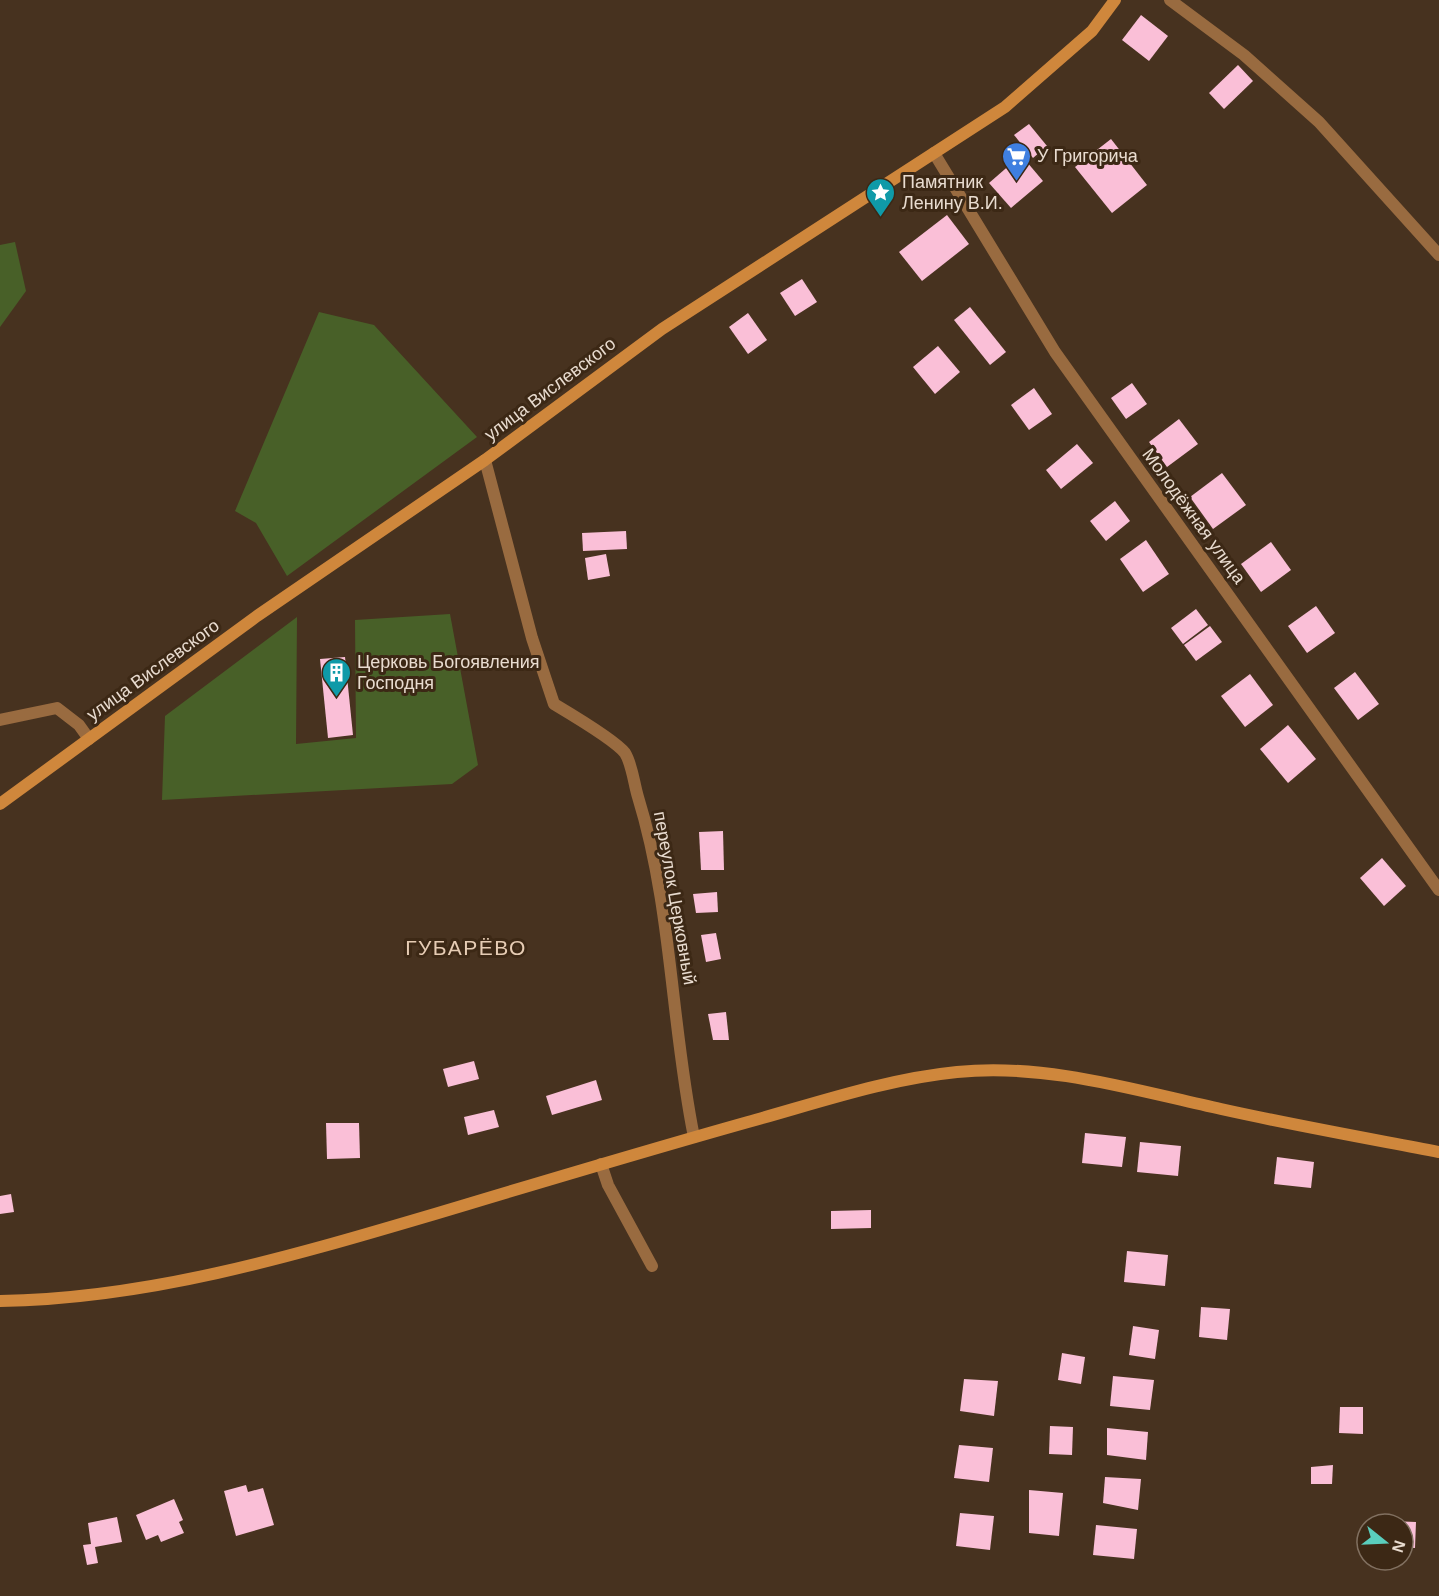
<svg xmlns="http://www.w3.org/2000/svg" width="1439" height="1596" font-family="Helvetica,sans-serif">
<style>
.green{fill:#486028}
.building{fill:#fabfd7}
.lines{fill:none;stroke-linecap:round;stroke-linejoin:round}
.street{stroke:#996b40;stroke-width:12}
.secondary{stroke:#cf873c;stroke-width:12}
.labels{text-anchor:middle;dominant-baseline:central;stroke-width:6;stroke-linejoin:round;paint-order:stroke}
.poi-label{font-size:18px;fill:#e9dcd0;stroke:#3c2815;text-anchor:start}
.street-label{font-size:18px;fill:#e9dcd0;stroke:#3c2815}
.quarter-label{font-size:21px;letter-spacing:1.5px;fill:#e6ccb4;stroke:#3c2815}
</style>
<rect width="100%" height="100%" fill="#47321f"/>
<!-- green -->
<g class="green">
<path d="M15,242L26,291L0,327V245Z"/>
<path d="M319,312L374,325L477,437L287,576L256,523L235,511Z"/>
<path d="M450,614L478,765L452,784L162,800L165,716L297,617L296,744L356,738L355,620Z"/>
</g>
<!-- building -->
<g class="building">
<path d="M1141,15L1168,36L1149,61L1122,40Z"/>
<path d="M1238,65L1253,81L1224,109L1209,93Z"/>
<path d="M1029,124L1047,146L1033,158L1014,135Z"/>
<path d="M1111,139L1147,185L1112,213L1075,167Z"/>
<path d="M1021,155L1043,181L1011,208L989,183Z"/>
<path d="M947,215L969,244L922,281L899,252Z"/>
<path d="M802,279L817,302L795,316L780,293Z"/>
<path d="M970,307L1006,352L990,365L954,320Z"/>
<path d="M748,313L767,340L748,354L729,327Z"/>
<path d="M938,346L960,372L935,394L913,367Z"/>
<path d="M1132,383L1147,404L1126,419L1111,398Z"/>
<path d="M1034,388L1052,414L1029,430L1011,405Z"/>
<path d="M1179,419L1198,444L1167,467L1149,442Z"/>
<path d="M1077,444L1093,463L1061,489L1046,470Z"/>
<path d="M1222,473L1246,505L1213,529L1190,497Z"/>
<path d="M1115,501L1130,521L1106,541L1090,521Z"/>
<path d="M626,531L627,549L583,551L582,533Z"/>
<path d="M1146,540L1169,574L1143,592L1120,559Z"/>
<path d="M1271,542L1291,570L1261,592L1241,564Z"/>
<path d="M606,554L610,576L588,580L585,558Z"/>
<path d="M1316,606L1335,633L1307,653L1288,626Z"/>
<path d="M1196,609L1208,625L1183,644L1171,628Z"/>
<path d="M1210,626L1222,642L1196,661L1184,645Z"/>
<path d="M345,657L353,735L328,738L320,659Z"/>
<path d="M1355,672L1379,704L1358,720L1334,688Z"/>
<path d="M1250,674L1273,705L1245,727L1221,696Z"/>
<path d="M1288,725L1316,759L1288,783L1260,749Z"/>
<path d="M723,831L724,870H701L699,832Z"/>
<path d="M1382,858L1406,886L1384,906L1360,878Z"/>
<path d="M717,892L718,912L696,913L693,894Z"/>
<path d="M716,933L721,959L706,962L701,935Z"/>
<path d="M726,1012L729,1040H713L708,1014Z"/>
<path d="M474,1061L479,1079L448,1087L443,1069Z"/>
<path d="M596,1080L602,1100L552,1115L546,1096Z"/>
<path d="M494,1110L499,1127L468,1135L464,1117Z"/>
<path d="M326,1123H359L360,1158L327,1159Z"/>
<path d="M1085,1133L1126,1137L1122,1167L1082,1163Z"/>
<path d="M1140,1142L1181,1146L1178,1176L1137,1172Z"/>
<path d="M1277,1157L1314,1162L1311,1188L1274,1184Z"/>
<path d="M11,1194L14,1212L0,1214V1196Z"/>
<path d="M871,1210V1228L831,1229V1211Z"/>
<path d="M1127,1251L1168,1255L1165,1286L1124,1282Z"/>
<path d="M1201,1307L1230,1309L1227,1340L1199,1337Z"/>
<path d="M1133,1326L1159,1330L1155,1359L1129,1355Z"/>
<path d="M1062,1353L1085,1357L1081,1384L1058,1380Z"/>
<path d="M1113,1376L1154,1380L1150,1410L1110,1406Z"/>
<path d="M964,1379L998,1381L994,1416L960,1411Z"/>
<path d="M1340,1407H1363V1434L1339,1433Z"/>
<path d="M1050,1426L1073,1427L1072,1455L1049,1454Z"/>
<path d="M1107,1428L1148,1432L1146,1460L1107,1455Z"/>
<path d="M959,1445L993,1448L989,1482L954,1478Z"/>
<path d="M1333,1465L1332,1484H1311V1467Z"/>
<path d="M1105,1477L1141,1479L1138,1510L1103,1503Z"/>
<path d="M246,1485L248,1492L263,1488L274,1525L236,1536L224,1491Z"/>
<path d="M1029,1490L1063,1493L1059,1536L1029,1533Z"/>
<path d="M174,1499L183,1520L179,1522L184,1533L161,1542L158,1535L146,1540L136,1515Z"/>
<path d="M960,1513L994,1516L990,1550L956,1546Z"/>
<path d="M117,1517L122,1542L95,1547L98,1563L87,1565L83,1545L91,1544L88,1523Z"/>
<path d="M1391,1521L1416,1522L1415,1548L1403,1547V1524H1391Z"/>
<path d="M1096,1525L1137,1529L1134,1559L1093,1555Z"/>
</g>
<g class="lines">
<!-- street -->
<g class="street">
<path d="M1170,0L1244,55L1319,122L1439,255"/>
<path d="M934,153L1055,352L1439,890"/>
<path d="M485,460L532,638L554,704C569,713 615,740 625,753C632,764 634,784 638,797C672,907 671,1025 694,1137"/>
<path d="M0,720L57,708L79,725L89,739"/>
<path d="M601,1164L608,1185L652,1266"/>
</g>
<!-- secondary -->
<g class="secondary">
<path d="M0,804L257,616L485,460L662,329L1005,107L1092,31L1115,0"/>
<path d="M0,1301C146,1299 289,1257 428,1216C535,1184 641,1152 748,1122C817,1103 886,1079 957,1072C1047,1063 1134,1090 1221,1109C1293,1125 1366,1138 1439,1152"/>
</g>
</g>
<!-- icons -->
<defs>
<symbol id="supermarket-pin" viewBox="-11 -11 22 30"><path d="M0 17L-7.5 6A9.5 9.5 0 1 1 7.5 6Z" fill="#3f7fe0" stroke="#3c2815"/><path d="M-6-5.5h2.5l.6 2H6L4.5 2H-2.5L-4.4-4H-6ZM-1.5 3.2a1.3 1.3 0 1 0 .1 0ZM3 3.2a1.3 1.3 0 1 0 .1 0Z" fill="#fff"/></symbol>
<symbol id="sight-pin" viewBox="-11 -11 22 30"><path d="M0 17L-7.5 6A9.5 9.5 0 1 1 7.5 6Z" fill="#0f9aa8" stroke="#3c2815"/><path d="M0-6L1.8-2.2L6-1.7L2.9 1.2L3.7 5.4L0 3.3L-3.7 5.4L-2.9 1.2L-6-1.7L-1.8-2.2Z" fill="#fff"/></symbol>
<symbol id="building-pin" viewBox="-11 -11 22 30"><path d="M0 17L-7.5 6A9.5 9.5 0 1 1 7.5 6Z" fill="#0f9aa8" stroke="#3c2815"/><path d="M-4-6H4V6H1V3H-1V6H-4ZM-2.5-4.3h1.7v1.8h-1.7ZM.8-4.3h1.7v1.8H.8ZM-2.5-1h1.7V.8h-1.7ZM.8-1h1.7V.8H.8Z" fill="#fff"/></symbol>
</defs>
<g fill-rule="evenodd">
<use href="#supermarket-pin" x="1000" y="140" width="33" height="45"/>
<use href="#sight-pin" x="864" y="176" width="33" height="45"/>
<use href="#building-pin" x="320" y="656" width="33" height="45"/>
</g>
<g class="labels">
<!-- poi labels -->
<g class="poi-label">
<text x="1037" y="156">У Григорича</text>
<text x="902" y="182">Памятник<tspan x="902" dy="21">Ленину В.И.</tspan></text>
<text x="357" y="662">Церковь Богоявления<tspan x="357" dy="21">Господня</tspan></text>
</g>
<!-- street labels -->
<g class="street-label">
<text transform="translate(550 389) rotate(-37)">улица Вислевского</text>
<text transform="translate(1194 516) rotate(54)">Молодёжная улица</text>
<text transform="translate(153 670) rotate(-36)">улица Вислевского</text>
<text transform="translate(675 898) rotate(80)">переулок Церковный</text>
</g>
<!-- quarter labels -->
<g class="quarter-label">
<text x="466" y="947">ГУБАРЁВО</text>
</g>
</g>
<!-- north arrow -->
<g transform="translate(1385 1542) rotate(108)"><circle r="28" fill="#3c2815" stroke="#817060" stroke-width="1.5"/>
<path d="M0-4.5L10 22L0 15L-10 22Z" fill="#5acebd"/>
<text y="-9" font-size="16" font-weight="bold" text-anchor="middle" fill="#e9dcd0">N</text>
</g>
</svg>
